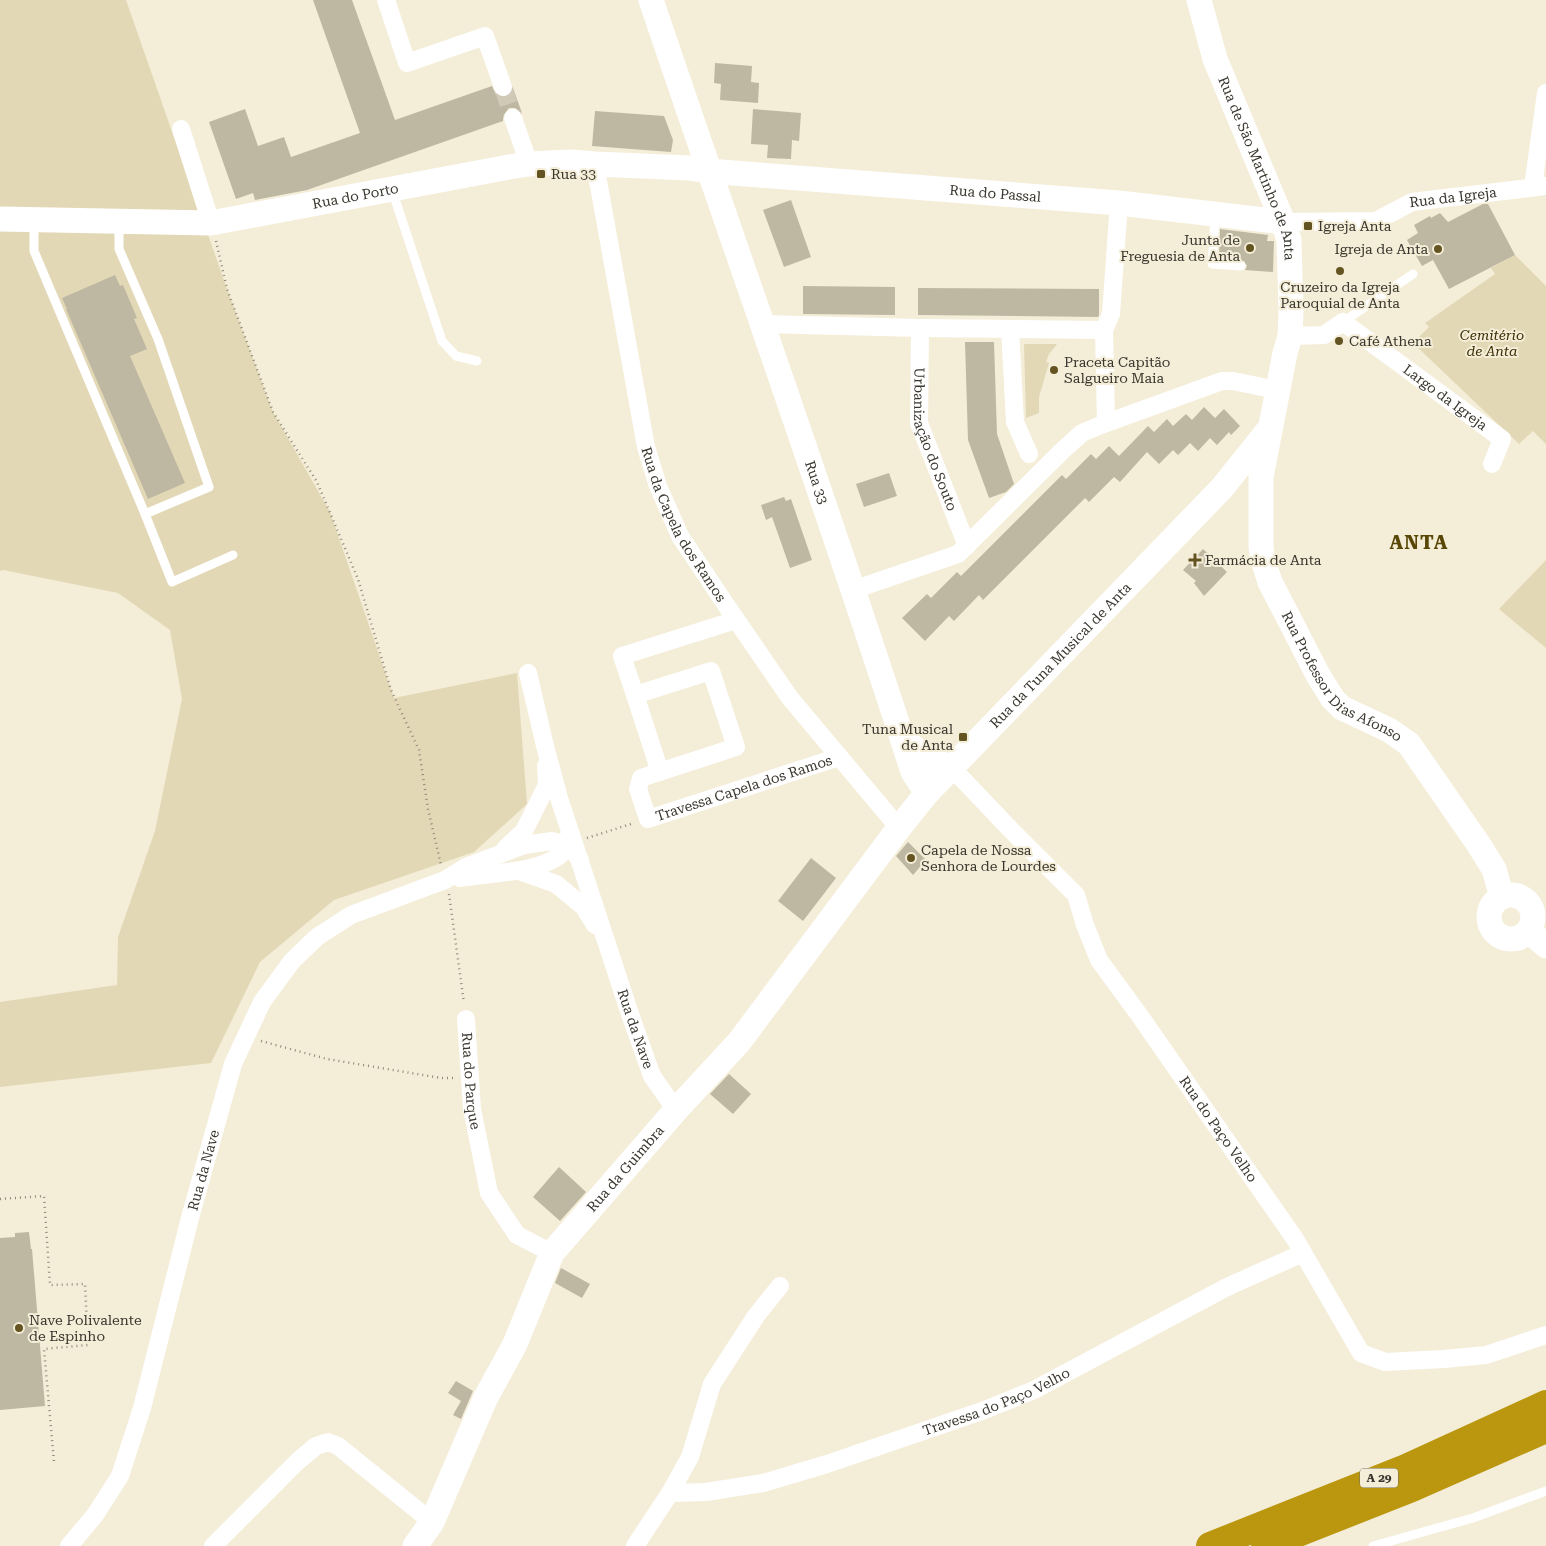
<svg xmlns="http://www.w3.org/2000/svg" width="1546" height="1546" font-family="'Roboto Serif',serif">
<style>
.green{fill:#e3d8b5}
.building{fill:#beb8a3}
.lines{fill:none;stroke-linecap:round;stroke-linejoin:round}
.street-tunnel{stroke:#cfc9b6;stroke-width:18;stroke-dasharray:18 9;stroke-linecap:butt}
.path{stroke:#8f8a7c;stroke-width:2.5;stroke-dasharray:1 4;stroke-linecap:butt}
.lane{stroke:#fff;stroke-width:9}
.street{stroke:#fff;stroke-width:18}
.secondary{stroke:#fff;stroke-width:25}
.highway{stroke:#ba970f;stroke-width:28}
.poi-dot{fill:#645422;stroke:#f4edd8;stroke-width:2}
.labels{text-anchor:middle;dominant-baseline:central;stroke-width:4;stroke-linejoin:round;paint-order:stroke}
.shield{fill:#f4edd8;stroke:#726e62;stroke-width:1}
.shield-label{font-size:12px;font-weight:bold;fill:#3a372f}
.street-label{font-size:14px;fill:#3a372f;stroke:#f4edd8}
.poi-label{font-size:14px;fill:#3a372f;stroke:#f4edd8;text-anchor:start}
.park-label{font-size:14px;font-style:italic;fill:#3c2f03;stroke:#f4edd8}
.district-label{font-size:19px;font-weight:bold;letter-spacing:1px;fill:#594706;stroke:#f4edd8}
</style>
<rect width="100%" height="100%" fill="#f4edd8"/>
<!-- green -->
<g class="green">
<path d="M0,0H126L227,289L273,412L330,512L394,698L517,673L527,804L474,852L334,900L260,962L211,1063L0,1087V1002L117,985L118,937L155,831L182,699L170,630L118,593L3,570L0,571Z"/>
<path d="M1515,255L1546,286V444L1533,431L1519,444L1413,343L1429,327L1425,323L1495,274L1491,268Z"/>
<path d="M1024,344H1057L1049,354L1046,362L1049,363L1039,397V413L1026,418Z"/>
<path d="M1546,560V648L1499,609Z"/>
</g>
<!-- building -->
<g class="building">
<path d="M313,0H352L395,120L492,86L496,95L502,97L511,94L513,88L522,113L515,108H509L503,116V121L307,190L255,200L253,193L236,199L209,122L245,109L258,146L284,137L291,157L360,133Z"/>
<path d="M715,63L752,66L751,82L759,83L758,103L720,100L721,84L714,83Z"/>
<path d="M753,109L801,113L799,141L792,140L791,159L767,158L768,145L751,144Z"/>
<path d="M595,111L664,116L673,140L671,152L592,146Z"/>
<path d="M791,200L811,257L784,267L763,210Z"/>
<path d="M1483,204H1488L1515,255L1449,289L1433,260L1422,266L1407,240L1418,233L1414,225L1430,216L1431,218L1440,213L1448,222Z"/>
<path d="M1220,229L1268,235L1267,241H1274L1273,272L1245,270L1247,266L1244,261L1219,258Z"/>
<path d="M115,275L120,286L123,285L137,318L134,319L147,349L130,356L185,483L148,499L66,309H67L62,298Z"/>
<path d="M803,286L895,287V315L803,314Z"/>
<path d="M918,288L1099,289V315L1098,317L918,315Z"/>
<path d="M965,342H994L997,434L1014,484L1006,492L989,498L968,440Z"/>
<path d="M1204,407L1215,418L1224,409L1240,426L1231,435L1229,432L1217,445L1210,438L1198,451L1190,443L1178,455L1173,450L1159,464L1147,452L1120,482L1114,477L1089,502L1085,498L983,600L979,595L954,621L949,616L925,641L902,618L927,594L931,598L957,572L961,576L1062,475L1066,479L1091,454L1096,459L1109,446L1119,456L1148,426L1154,432L1167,419L1173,426L1186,414L1192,420Z"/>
<path d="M889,473L897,496L864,507L856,484Z"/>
<path d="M784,497L786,501L791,499L812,560L790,568L772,517L766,520L761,505Z"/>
<path d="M1203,549L1227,572L1204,596L1194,583L1196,581L1183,570Z"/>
<path d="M908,842L926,860L913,875L896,856Z"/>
<path d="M811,858L836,878L803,921L778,901Z"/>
<path d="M729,1074L751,1094L733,1114L710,1094Z"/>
<path d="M559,1167L586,1192L560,1221L533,1197Z"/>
<path d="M29,1232L31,1249H32L45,1406L0,1410V1238L15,1237V1233Z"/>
<path d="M561,1268L590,1284L582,1298L555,1283Z"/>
<path d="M456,1381L473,1391L461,1419L453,1415L461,1401L448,1393Z"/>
</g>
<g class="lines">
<!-- street-tunnel -->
<path class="street-tunnel" d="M503,87L513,118"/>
<!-- path -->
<g class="path">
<path d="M216,241L227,289L273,412L317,482L358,579L391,690L419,750L428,809L441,865"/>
<path d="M587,838L634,823"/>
<path d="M449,894L464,1003"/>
<path d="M261,1041L327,1059L441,1078H454"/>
<path d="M0,1199L44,1196L50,1285L85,1284L88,1345L44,1349L54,1462"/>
</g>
<!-- lane -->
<g class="lane">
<path d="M392,190L442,341L456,356L477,361"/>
<path d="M1215,217L1212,264L1241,266"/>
<path d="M34,221V251L145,514L209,487L158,339L119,249V224"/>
<path d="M1343,322L1413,274"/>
<path d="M145,514L172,582L233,555"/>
<path d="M1373,1546L1473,1518L1546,1491"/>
</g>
<!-- street -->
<g class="street">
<path d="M386,0L407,63L485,36L503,87"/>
<path d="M513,118L529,164"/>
<path d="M181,129L211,223"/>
<path id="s1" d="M595,164L646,447L658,486L680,536L726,605L790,698L899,828"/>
<path d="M1533,187L1546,93"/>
<path id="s2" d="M1283,222L1376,221L1412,202L1546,186"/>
<path d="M763,324L920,328L1104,330"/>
<path id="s3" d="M920,328L919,423L967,546"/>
<path d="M1010,329L1015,422L1029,454"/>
<path id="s4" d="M1290,336L1324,335L1343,322L1502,439L1492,464"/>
<path d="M1106,423L1104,330L1111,314L1119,203"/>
<path d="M853,590L958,554L1063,450L1082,433L1101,425L1222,381H1233L1277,390"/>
<path id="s5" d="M736,620L622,656L635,695L711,671L736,747L641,778L638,789L648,819L839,757"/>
<path id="s6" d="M528,673L545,746L559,798L630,1014L652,1076L676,1110"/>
<path d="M635,695L660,772"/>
<path id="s7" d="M951,767L1012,831L1076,895L1085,925L1099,960L1140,1016L1295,1239L1361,1353L1385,1362L1444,1359L1486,1355L1546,1335"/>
<path d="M505,849L524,831L547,785L546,766"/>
<path d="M519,871L556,884L584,907L595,925"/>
<path d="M460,878C488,873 547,873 565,850C568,846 568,841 569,835"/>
<path id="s8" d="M466,1019L472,1109L489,1193L517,1235L552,1253"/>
<path id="s9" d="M670,1493L706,1492L763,1483L827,1464L982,1411L1034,1390L1227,1287L1303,1253"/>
<path id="s10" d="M69,1546L95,1515L120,1476L142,1408L190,1218L233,1064L262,1002L292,961L317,937L351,915L445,880L466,867L524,845L552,841L568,845L580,860"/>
<path d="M213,1546L298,1461L316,1446L328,1442L338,1446L432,1522"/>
<path d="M635,1546L670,1493L690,1457L712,1384L756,1316L780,1286"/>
</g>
<!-- secondary -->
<g class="secondary">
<path id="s11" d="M651,0C738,258 830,513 913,772L927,793"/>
<path id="s12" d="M1199,0L1215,59L1283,222L1289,240L1291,311L1290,336L1285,353L1261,477V545L1262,557L1270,582L1318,675L1333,699L1342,708L1389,730L1409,744L1479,845L1494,869L1502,897"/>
<path id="s13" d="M0,219L211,223L509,167L529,164L571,162L595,164L689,168L708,171L1119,203L1283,222"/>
<path d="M902,738L928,759L951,767"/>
<circle cx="1511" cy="917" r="22"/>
<path d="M1529,931L1546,946"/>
<path id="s14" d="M415,1546L432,1522L485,1399L515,1344L552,1253L676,1110L739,1042L899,828L927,793L1222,488L1270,428"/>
</g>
<!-- highway -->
<g class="highway">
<path d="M1210,1546L1406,1468L1546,1404"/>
<path d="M1265,1546L1412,1488L1546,1429"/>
</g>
</g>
<!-- markers -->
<g class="poi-dot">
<rect x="536" y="169" width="10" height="10" rx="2.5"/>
<rect x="1303" y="221" width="10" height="10" rx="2.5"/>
<circle cx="1250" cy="248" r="5"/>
<circle cx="1438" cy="249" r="5"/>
<circle cx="1340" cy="271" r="5"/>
<circle cx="1339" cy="341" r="5"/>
<circle cx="1054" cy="370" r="5"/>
<path d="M1192.5 552.5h5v5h5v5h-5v5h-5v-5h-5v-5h5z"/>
<rect x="958" y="732" width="10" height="10" rx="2.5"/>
<circle cx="911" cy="858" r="5"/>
<circle cx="19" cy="1328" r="5"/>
</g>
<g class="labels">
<!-- shield labels -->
<rect class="shield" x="1360" y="1468.5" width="38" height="19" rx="4"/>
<g class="shield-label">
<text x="1379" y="1478">A 29</text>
</g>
<!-- street labels -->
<g class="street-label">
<text stroke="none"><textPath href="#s12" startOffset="179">Rua de São Martinho de Anta</textPath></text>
<text stroke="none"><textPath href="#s13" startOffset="1002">Rua do Passal</textPath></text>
<text stroke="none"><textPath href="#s13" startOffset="358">Rua do Porto</textPath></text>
<text stroke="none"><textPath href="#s2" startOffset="175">Rua da Igreja</textPath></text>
<text stroke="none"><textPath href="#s4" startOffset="184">Largo da Igreja</textPath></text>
<text stroke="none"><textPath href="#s3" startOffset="114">Urbanização do Souto</textPath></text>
<text stroke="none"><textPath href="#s11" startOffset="510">Rua 33</textPath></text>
<text stroke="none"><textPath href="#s1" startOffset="374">Rua da Capela dos Ramos</textPath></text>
<text stroke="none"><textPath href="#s14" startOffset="1110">Rua da Tuna Musical de Anta</textPath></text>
<text stroke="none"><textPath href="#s12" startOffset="726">Rua Professor Dias Afonso</textPath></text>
<text stroke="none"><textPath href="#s5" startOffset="564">Travessa Capela dos Ramos</textPath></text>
<text stroke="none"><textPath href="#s6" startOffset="372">Rua da Nave</textPath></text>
<text stroke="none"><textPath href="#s8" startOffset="62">Rua do Parque</textPath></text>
<text stroke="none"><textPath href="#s7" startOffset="455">Rua do Paço Velho</textPath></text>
<text stroke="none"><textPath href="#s14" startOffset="436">Rua da Guimbra</textPath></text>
<text stroke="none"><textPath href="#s10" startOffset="404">Rua da Nave</textPath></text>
<text stroke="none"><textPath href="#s9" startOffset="341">Travessa do Paço Velho</textPath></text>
</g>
<!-- poi labels -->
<g class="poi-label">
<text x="551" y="174">Rua 33</text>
<text x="1318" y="226">Igreja Anta</text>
<text x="1240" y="240" text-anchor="end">Junta de<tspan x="1240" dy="16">Freguesia de Anta</tspan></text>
<text x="1428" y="249" text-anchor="end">Igreja de Anta</text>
<text x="1340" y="287" text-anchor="middle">Cruzeiro da Igreja<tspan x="1340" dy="16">Paroquial de Anta</tspan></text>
<text x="1349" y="341">Café Athena</text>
<text x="1064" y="362">Praceta Capitão<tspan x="1064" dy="16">Salgueiro Maia</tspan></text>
<text x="1205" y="560">Farmácia de Anta</text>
<text x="953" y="729" text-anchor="end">Tuna Musical<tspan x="953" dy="16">de Anta</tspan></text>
<text x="921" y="850">Capela de Nossa<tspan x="921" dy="16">Senhora de Lourdes</tspan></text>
<text x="29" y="1320">Nave Polivalente<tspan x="29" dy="16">de Espinho</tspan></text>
</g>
<!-- park labels -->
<g class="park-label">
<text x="1492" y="335">Cemitério<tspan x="1492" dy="16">de Anta</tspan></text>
</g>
<!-- district labels -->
<g class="district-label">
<text x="1419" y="542">ANTA</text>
</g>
</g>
</svg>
